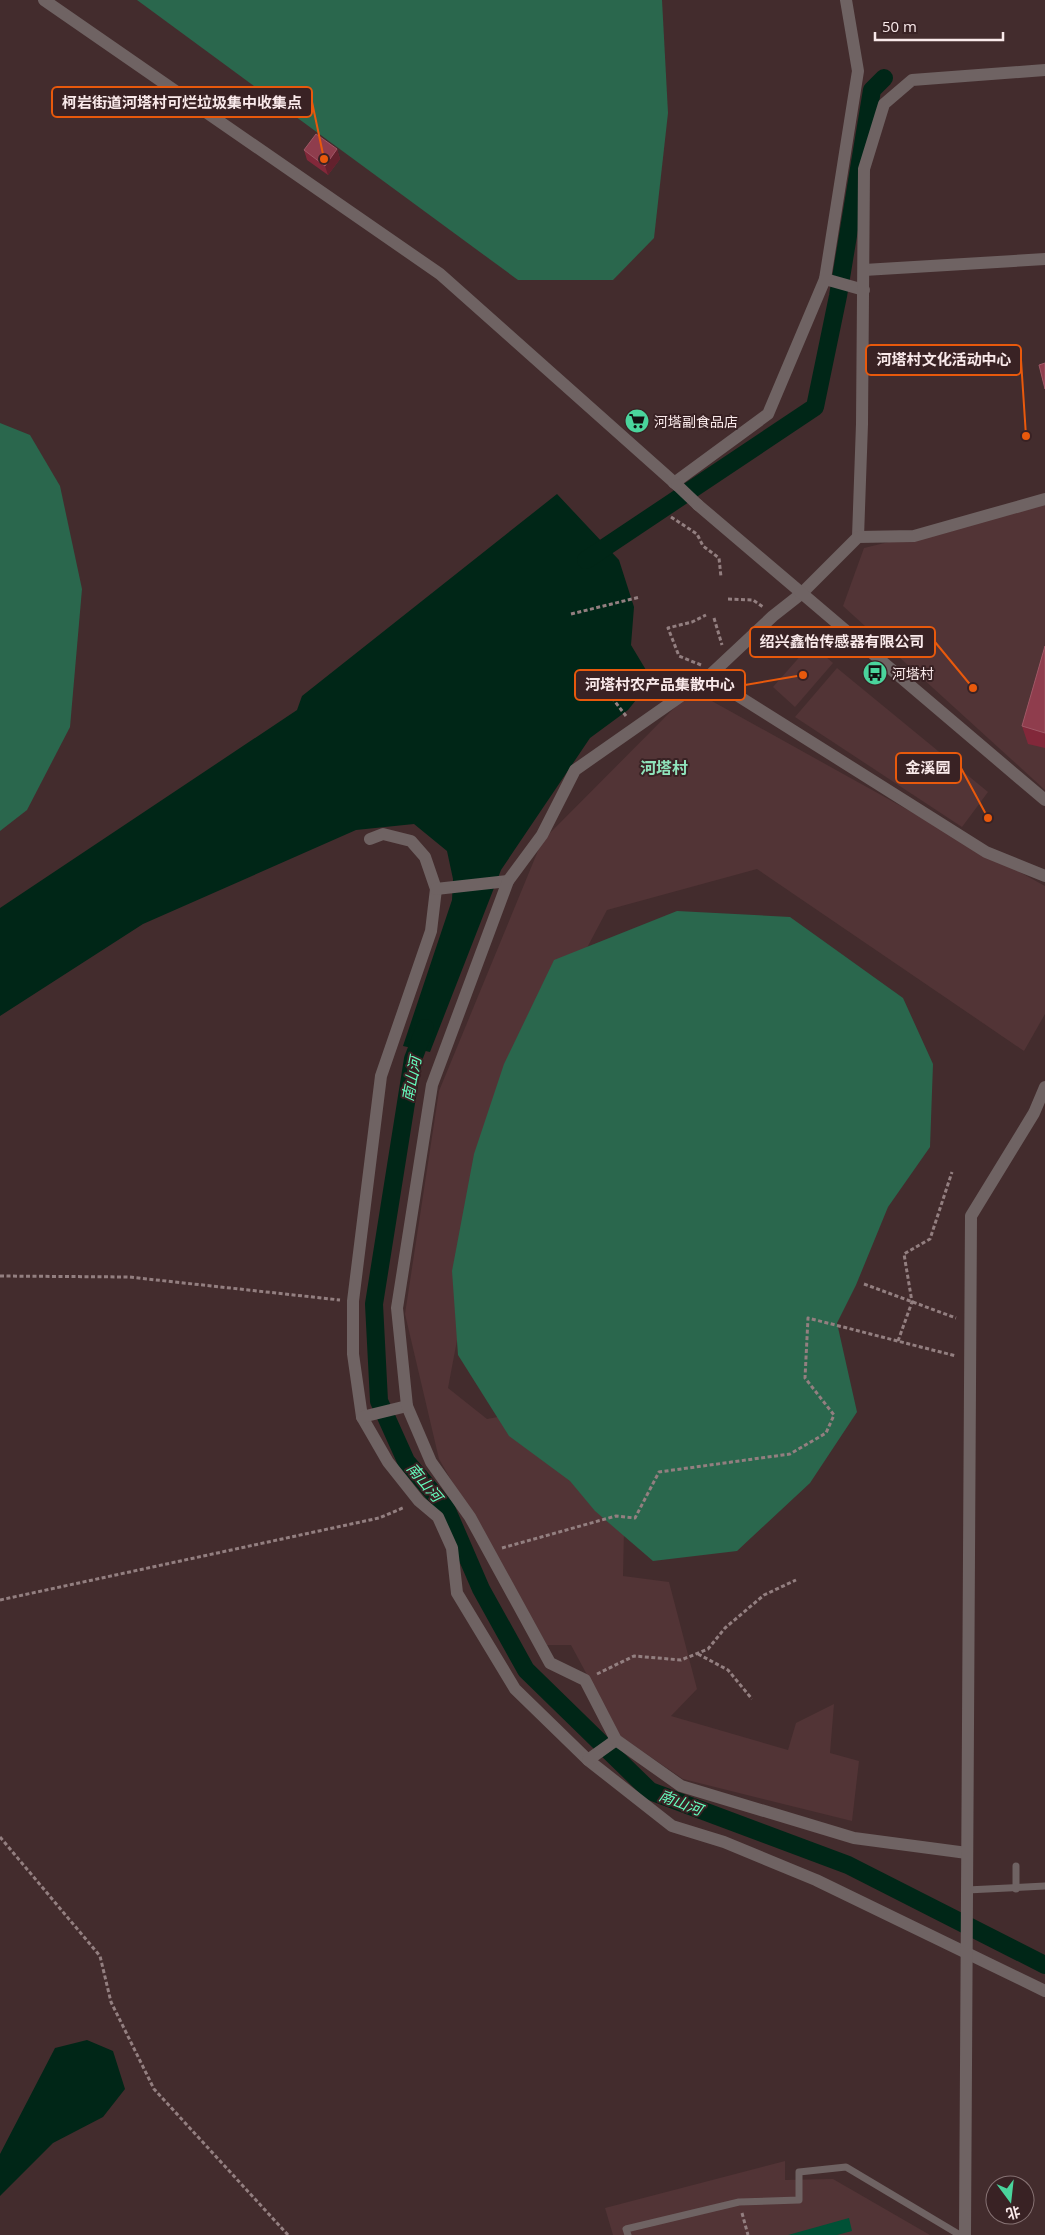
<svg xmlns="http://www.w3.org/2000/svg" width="1045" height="2235" font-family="'Open Sans','Noto Sans SC',sans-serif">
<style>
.built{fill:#523436}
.green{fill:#005136}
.forest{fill:#2a674d}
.water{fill:#002617}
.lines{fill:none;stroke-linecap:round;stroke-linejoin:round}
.canal{stroke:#002617;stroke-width:18}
.path{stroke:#937f80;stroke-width:3;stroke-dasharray:4 2.5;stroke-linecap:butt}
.service{stroke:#6f6363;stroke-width:7}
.minor{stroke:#6f6363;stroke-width:12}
.tertiary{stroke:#6f6363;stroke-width:12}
.tertiary-bridge{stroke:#6f6363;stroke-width:12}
.wall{fill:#82283a}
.shaded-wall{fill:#63212d}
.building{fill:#8f3d4d;stroke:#9f5866}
.labels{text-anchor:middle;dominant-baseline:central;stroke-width:4;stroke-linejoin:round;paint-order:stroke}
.poi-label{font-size:14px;fill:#f9e9ea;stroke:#392224;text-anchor:start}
.water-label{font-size:15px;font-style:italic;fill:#65febe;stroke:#392224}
.quarter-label{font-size:16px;font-weight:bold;fill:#8fe3bb;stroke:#392224}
.leader{fill:none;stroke:#e8590c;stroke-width:2}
.callout-dot{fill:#e8590c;stroke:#392224;stroke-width:2}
.callout{fill:#392224;stroke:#e8590c;stroke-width:2}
.callout-label{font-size:15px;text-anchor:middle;font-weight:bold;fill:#f9e9ea}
</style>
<rect width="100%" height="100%" fill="#432c2d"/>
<!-- built -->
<g class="built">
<path d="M1045,504V790L843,606L864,548Z"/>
<path d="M811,644L833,663L795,707L773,687Z"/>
<path d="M837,668L988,792L962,827L795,717Z"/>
<path d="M692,690L1045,886V1014L1024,1051L757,869L607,910L500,1112L448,1388L487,1419L542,1409L624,1529L623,1576L669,1582L697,1689L671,1716L788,1750L796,1723L834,1704L830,1753L859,1761L852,1821L683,1779L620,1736L571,1645H547L439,1459L405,1314L439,1091L542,841Z"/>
<path d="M785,2161V2180L833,2179L930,2235H613L605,2208Z"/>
</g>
<!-- green -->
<path class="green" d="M849,2218L852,2231L837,2235H788Z"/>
<!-- forest -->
<g class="forest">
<path d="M137,0H662L668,113L654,238L613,280H518Z"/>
<path d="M0,423L30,435L60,486L82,589L70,727L27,810L0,831Z"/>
<path d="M677,911L790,917L903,998L933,1064L930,1147L888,1207L856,1285L837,1323L857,1412L810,1483L737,1551L653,1561L595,1511L570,1481L509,1436L458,1355L452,1271L474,1154L504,1064L554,960Z"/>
</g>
<!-- water -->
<g class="water">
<path d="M557,494L619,560L634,607L631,645L649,675L653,694L636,700L628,710L590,738L501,870L430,1052L403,1046L452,900L453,879L447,851L414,824L356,830L143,924L0,1016V908L297,710L302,696Z"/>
<path d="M87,2040L113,2051L125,2089L103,2117L53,2143L0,2196V2154L55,2048Z"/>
</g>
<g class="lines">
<!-- canal -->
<g class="canal">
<path d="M586,560L815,407L838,296L872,90L884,78"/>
<path d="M425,1028L413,1059L374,1304L379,1401L406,1461L446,1508L481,1589L526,1670L650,1791L848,1865L1045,1965"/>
</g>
<!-- path -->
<g class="path">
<path d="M671,517L697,534L703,546L719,558L721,577"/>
<path d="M728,599L753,600L763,607"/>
<path d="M571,614L640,597"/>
<path d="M714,618L722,645"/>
<path d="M701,665L679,656L668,628L692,622L706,615"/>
<path d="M600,682L626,716"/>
<path d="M0,1276L129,1277L340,1300"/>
<path d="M864,1284L956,1318"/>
<path d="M898,1341L912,1302L904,1254L930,1239L952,1172"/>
<path d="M502,1548L616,1516L635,1518L659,1472L790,1454L826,1433L834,1415L805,1378L808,1318L956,1356"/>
<path d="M0,1600L379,1518L405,1507"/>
<path d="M698,1654L728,1670L752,1699"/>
<path d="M597,1674L634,1656L681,1660L708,1649L725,1628L764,1595L796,1580"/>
<path d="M0,1837L100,1956L111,2002L154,2089L288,2235"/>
<path d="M742,2213L748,2235"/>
</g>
<!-- service -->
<g class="service">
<path d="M1016,1866V1889"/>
<path d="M967,1890L1045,1886"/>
<path d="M628,2235L626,2229L739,2202L799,2200V2172L846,2167L960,2235"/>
</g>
<!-- minor -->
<g class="minor">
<path d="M864,270L1045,259"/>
<path d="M825,279L864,290"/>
<path d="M674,483L768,414L825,279L858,71L846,0"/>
<path d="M858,537L862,424L864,169L884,104L912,80L1045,70"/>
<path d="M708,677L986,852L1045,876"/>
<path d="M370,839L383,834L411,841L425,857L436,889L431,931L381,1076L353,1301V1354L362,1417L388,1462L419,1501L438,1517L452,1548L457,1593L515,1689L588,1760L672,1826L724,1842L816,1880L1045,1991"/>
<path d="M436,889L508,881"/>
<path d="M362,1417L407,1406"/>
<path d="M588,1760L616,1740"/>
<path d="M967,1853L854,1838L681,1786L616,1740L585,1680L550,1663L470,1517L431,1462L407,1406L397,1308L432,1085L508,881L542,835L575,770L708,677L773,616L801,594L858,537L914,536L1045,499"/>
</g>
<!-- tertiary -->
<g class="tertiary">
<path d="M44,0L440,274L677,485"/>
<path d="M698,505L1045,800"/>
<path d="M965,2235L971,1216L1034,1113L1045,1087"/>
</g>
<!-- tertiary-bridge -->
<path class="tertiary-bridge" d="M677,485L698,505"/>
</g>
<!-- wall -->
<g class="wall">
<path d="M337,149L340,159L328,175L307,160L304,150Z"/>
<path d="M1045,646V748L1028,744L1022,726Z"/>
</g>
<!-- shaded-wall -->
<path class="shaded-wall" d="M337,149L340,159L328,175L325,166Z"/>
<!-- building -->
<g class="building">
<path d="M316,134L337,149L325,166L304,150Z"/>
<path d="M1045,363V389L1039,365Z"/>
<path d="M1045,646V733L1022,726Z"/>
</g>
<!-- icons -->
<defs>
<symbol id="supermarket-disc" viewBox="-11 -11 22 22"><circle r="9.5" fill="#4ad49c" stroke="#392224"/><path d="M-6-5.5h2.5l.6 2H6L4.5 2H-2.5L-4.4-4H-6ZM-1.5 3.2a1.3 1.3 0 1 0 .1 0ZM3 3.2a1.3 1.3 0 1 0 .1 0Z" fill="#111"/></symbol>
<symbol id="bus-disc" viewBox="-11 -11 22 22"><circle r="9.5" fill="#4ad49c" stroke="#392224"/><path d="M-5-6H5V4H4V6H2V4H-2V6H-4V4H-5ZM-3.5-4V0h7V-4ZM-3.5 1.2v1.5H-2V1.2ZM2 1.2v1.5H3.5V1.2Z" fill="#111"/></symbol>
</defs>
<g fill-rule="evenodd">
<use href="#supermarket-disc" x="623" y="407" width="28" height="28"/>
<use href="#bus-disc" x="861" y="659" width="28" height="28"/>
</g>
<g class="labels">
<!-- poi labels -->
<g class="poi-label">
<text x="654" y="421">河塔副食品店</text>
<text x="892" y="673">河塔村</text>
</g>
<!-- water labels -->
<g class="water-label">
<text transform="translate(411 1079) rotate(-79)">南山河</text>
<text transform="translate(425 1482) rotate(50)">南山河</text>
<text transform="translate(681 1802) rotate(21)">南山河</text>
</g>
<!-- quarter labels -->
<g class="quarter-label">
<text x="664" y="768">河塔村</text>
</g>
</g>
<!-- callouts -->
<path class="leader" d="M324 159L312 102M1026 436L1021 360M973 688L935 642M803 675L745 685M988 818L961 768"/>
<g class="callout-dot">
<circle cx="324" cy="159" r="5"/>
<circle cx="1026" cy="436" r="5"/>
<circle cx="973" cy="688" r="5"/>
<circle cx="803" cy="675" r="5"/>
<circle cx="988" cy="818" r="5"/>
</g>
<g class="callout">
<rect x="52" y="87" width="260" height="30" rx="5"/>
<rect x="866" y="345" width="155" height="30" rx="5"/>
<rect x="750" y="627" width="185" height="30" rx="5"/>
<rect x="575" y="670" width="170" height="30" rx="5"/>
<rect x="896" y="753" width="65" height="30" rx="5"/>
</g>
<g class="callout-label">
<text x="182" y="108">柯岩街道河塔村可烂垃圾集中收集点</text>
<text x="944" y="365">河塔村文化活动中心</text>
<text x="842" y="647">绍兴鑫怡传感器有限公司</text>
<text x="660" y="690">河塔村农产品集散中心</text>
<text x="928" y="773">金溪园</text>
</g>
<!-- north arrow -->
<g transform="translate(1010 2200) rotate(165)"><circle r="24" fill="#392224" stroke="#867273"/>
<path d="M0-4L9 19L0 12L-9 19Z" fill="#4ad49c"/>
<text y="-8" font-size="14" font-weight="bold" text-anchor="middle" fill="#f9e9ea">北</text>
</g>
<!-- scale -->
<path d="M875 32v8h128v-8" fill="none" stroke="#f9e9ea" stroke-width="2.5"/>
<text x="882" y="32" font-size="15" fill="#f9e9ea" stroke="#392224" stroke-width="4" paint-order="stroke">50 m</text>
</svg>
